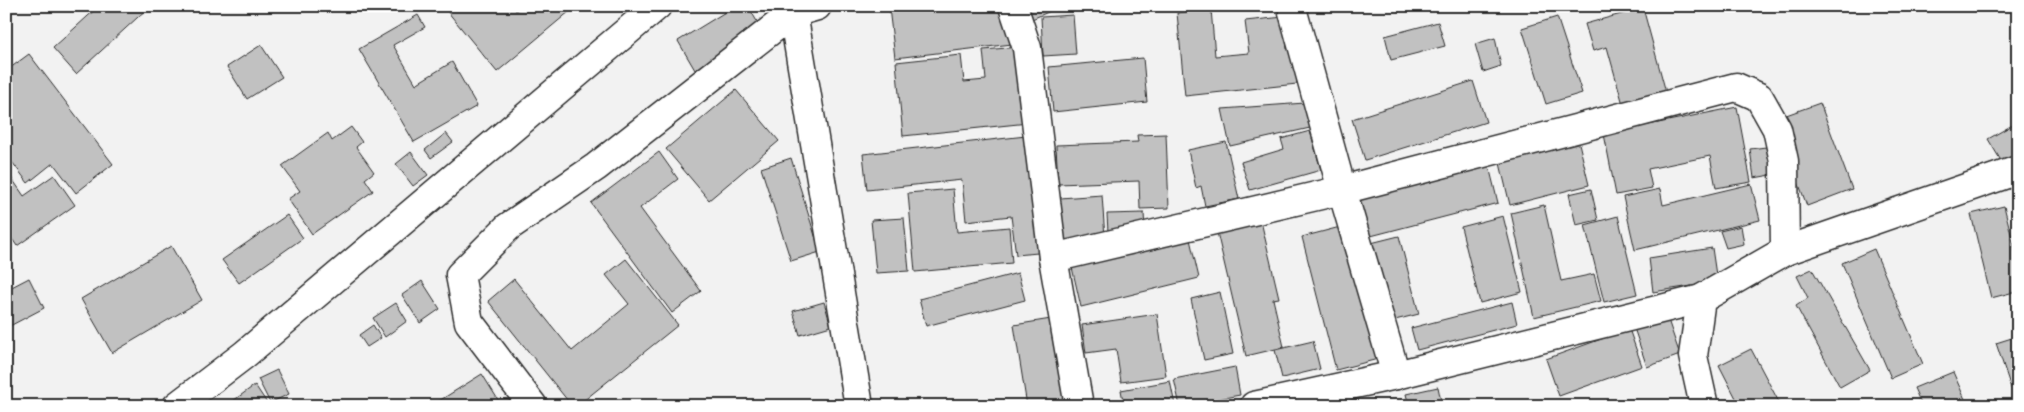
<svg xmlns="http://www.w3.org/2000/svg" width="2024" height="412" font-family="Caveat,sans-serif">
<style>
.building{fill:#c1c1c1;stroke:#2b2b2b}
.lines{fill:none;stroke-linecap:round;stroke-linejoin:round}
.minor-casing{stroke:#2b2b2b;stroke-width:31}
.minor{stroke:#fff;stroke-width:28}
</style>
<rect width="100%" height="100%" fill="#f2f2f2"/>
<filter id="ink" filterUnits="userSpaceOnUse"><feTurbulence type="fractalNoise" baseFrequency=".02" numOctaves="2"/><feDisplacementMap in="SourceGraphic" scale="10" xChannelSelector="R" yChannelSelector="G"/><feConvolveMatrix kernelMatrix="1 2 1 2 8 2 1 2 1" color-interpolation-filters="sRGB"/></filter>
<g filter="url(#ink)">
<!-- building -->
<g class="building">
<path d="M99,6H150L76,74L53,48Z"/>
<path d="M443,6H512L516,11L522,6H576L497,72Z"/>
<path d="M735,6H748L762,30L695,70L678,41Z"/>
<path d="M902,6H922L923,11L964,6H1008L1012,44L895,58L889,8Z"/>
<path d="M1019,6H1062L1025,22Z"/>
<path d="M1643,8L1667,96L1624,108L1607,47L1593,51L1585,24Z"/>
<path d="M1211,9L1215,56L1249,53L1245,21L1284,17L1287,49L1294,48L1297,84L1185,96L1177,13Z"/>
<path d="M418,15L425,27L393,45L416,84L452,62L477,106L414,142L359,49Z"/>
<path d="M1073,15L1076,54L1043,56L1041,17Z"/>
<path d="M1557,17L1582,93L1546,104L1522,28Z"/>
<path d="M1438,22L1445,46L1391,60L1385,36Z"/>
<path d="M1495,38L1501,66L1483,72L1475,44Z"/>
<path d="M261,45L282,77L247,99L227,67Z"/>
<path d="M1020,47L1028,123L903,136L896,62L961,55L964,82L986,80L983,50Z"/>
<path d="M29,54L113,164L76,193L53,163L28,183L6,154V71Z"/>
<path d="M1143,58L1147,102L1053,112L1049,67Z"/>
<path d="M1473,81L1486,122L1365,160L1352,119Z"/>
<path d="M736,90L779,141L709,200L666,149Z"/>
<path d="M1305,103L1310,128L1230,146L1222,109Z"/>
<path d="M1820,103L1852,189L1807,206L1775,119Z"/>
<path d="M1737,107L1751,182L1716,188L1710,156L1648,169L1652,188L1616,195L1604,134Z"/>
<path d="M2016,123L2018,126V156L2003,164L1988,139Z"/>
<path d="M351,127L362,142L356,147L374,172L365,179L373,191L312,234L288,199L300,191L282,166L328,133L332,141Z"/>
<path d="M1310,131L1321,170L1250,190L1241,162L1284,149L1281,139Z"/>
<path d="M446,133L453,142L431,158L425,150Z"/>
<path d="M1166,134L1169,208L1140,209L1139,181L1058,184L1056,145L1138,142L1137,135Z"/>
<path d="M1026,136L1038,253L1016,255L1011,216L966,221L962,180L867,190L863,154Z"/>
<path d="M1578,139L1589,185L1510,205L1499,159Z"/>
<path d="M1226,142L1239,199L1205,206L1201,186L1196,188L1188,150Z"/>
<path d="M1774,146L1777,174L1754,178L1750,149Z"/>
<path d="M411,152L428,175L413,186L396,164Z"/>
<path d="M659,152L678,179L640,208L701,291L672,313L591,203Z"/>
<path d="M791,158L820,252L791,261L761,168Z"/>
<path d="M1487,158L1498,203L1367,237L1356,192Z"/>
<path d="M6,170L24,196L54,175L75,205L17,246L6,230Z"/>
<path d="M1751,184L1760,220L1635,250L1623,197L1660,189L1663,205Z"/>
<path d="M953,189L957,232L1009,227L1012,263L915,272L908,193Z"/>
<path d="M1591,189L1598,220L1576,225L1569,194Z"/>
<path d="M1102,195L1105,238L1063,240L1060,198Z"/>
<path d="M1544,205L1561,281L1594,274L1601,301L1534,317L1511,213Z"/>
<path d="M2004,206L2018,262V291L1991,298L1971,214Z"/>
<path d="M1144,213L1145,231L1108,232L1107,214Z"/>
<path d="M287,215L303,238L239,283L222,260Z"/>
<path d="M1503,216L1522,292L1480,303L1461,227Z"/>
<path d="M1618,216L1637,294L1604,302L1585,225Z"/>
<path d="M1260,217L1279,298L1273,299L1284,347L1246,356L1216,228Z"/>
<path d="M904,218L909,271L876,273L871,220Z"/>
<path d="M1344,226L1378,359L1336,370L1302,237Z"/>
<path d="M1741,226L1744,244L1726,248L1720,231Z"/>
<path d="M1189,235L1199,278L1081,307L1071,263Z"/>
<path d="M1399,236L1419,314L1387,322L1367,244Z"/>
<path d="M171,246L202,300L112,353L81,299Z"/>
<path d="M1712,248L1717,282L1653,292L1649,258Z"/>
<path d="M1874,249L1923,364L1891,378L1842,263Z"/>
<path d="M626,259L678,325L577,406H572L488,301L514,279L572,351L629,304L606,275Z"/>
<path d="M1812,269L1870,370L1840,387L1796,306L1808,298L1797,276Z"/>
<path d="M1018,273L1025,300L926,326L919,299Z"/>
<path d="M29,278L44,308L6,328V290Z"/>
<path d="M422,281L440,309L420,323L402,295Z"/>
<path d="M1220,292L1233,354L1204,360L1191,299Z"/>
<path d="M824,302L831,326L800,335L793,311Z"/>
<path d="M1512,302L1517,324L1417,350L1411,328Z"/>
<path d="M396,303L407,321L385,337L373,318Z"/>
<path d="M1157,314L1166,376L1121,382L1116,349L1086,353L1082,325Z"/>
<path d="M1666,314L1680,355L1647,367L1633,325Z"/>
<path d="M1051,319L1065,406H1027L1014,325Z"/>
<path d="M373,325L381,338L367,347L359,335Z"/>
<path d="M1629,329L1642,366L1559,396L1546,359Z"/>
<path d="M2018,336V406H2017L1996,343Z"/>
<path d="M1313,341L1320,369L1282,378L1275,350Z"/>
<path d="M1751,349L1781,406H1740L1719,365Z"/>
<path d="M1235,367L1240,395L1180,406L1174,379Z"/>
<path d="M277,370L289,394L270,403L258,379Z"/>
<path d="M1953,372L1968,406H1922L1914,388Z"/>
<path d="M482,374L502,406H431Z"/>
<path d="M1170,381L1175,405L1124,406L1121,390Z"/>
<path d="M255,385L269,406H226Z"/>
<path d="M1438,387L1442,406H1409L1406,394Z"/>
</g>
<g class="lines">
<defs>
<g id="minor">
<path d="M1013,6L1027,48L1053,258L1079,406"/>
<path d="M1293,12L1342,190L1396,375"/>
<path d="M793,13L859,406"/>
<path d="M1053,258L1342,190L1736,87L1759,97L1777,129L1784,161L1785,251"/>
<path d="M1701,299L1693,356L1704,406"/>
<path d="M177,406L244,355L657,6"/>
<path d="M533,406L469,322L460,275L508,227L596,167L793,13L817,6"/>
<path d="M1254,406L1396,375L1701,299L1785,251L2018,170"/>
</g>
</defs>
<!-- minor casing -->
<use href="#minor" class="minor-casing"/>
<!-- minor -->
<use href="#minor" class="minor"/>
</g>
</g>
<!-- margin -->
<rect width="2024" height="412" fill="none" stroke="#fff" stroke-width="25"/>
<rect x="12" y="12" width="1999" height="387" fill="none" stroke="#2b2b2b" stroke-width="2" filter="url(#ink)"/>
</svg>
